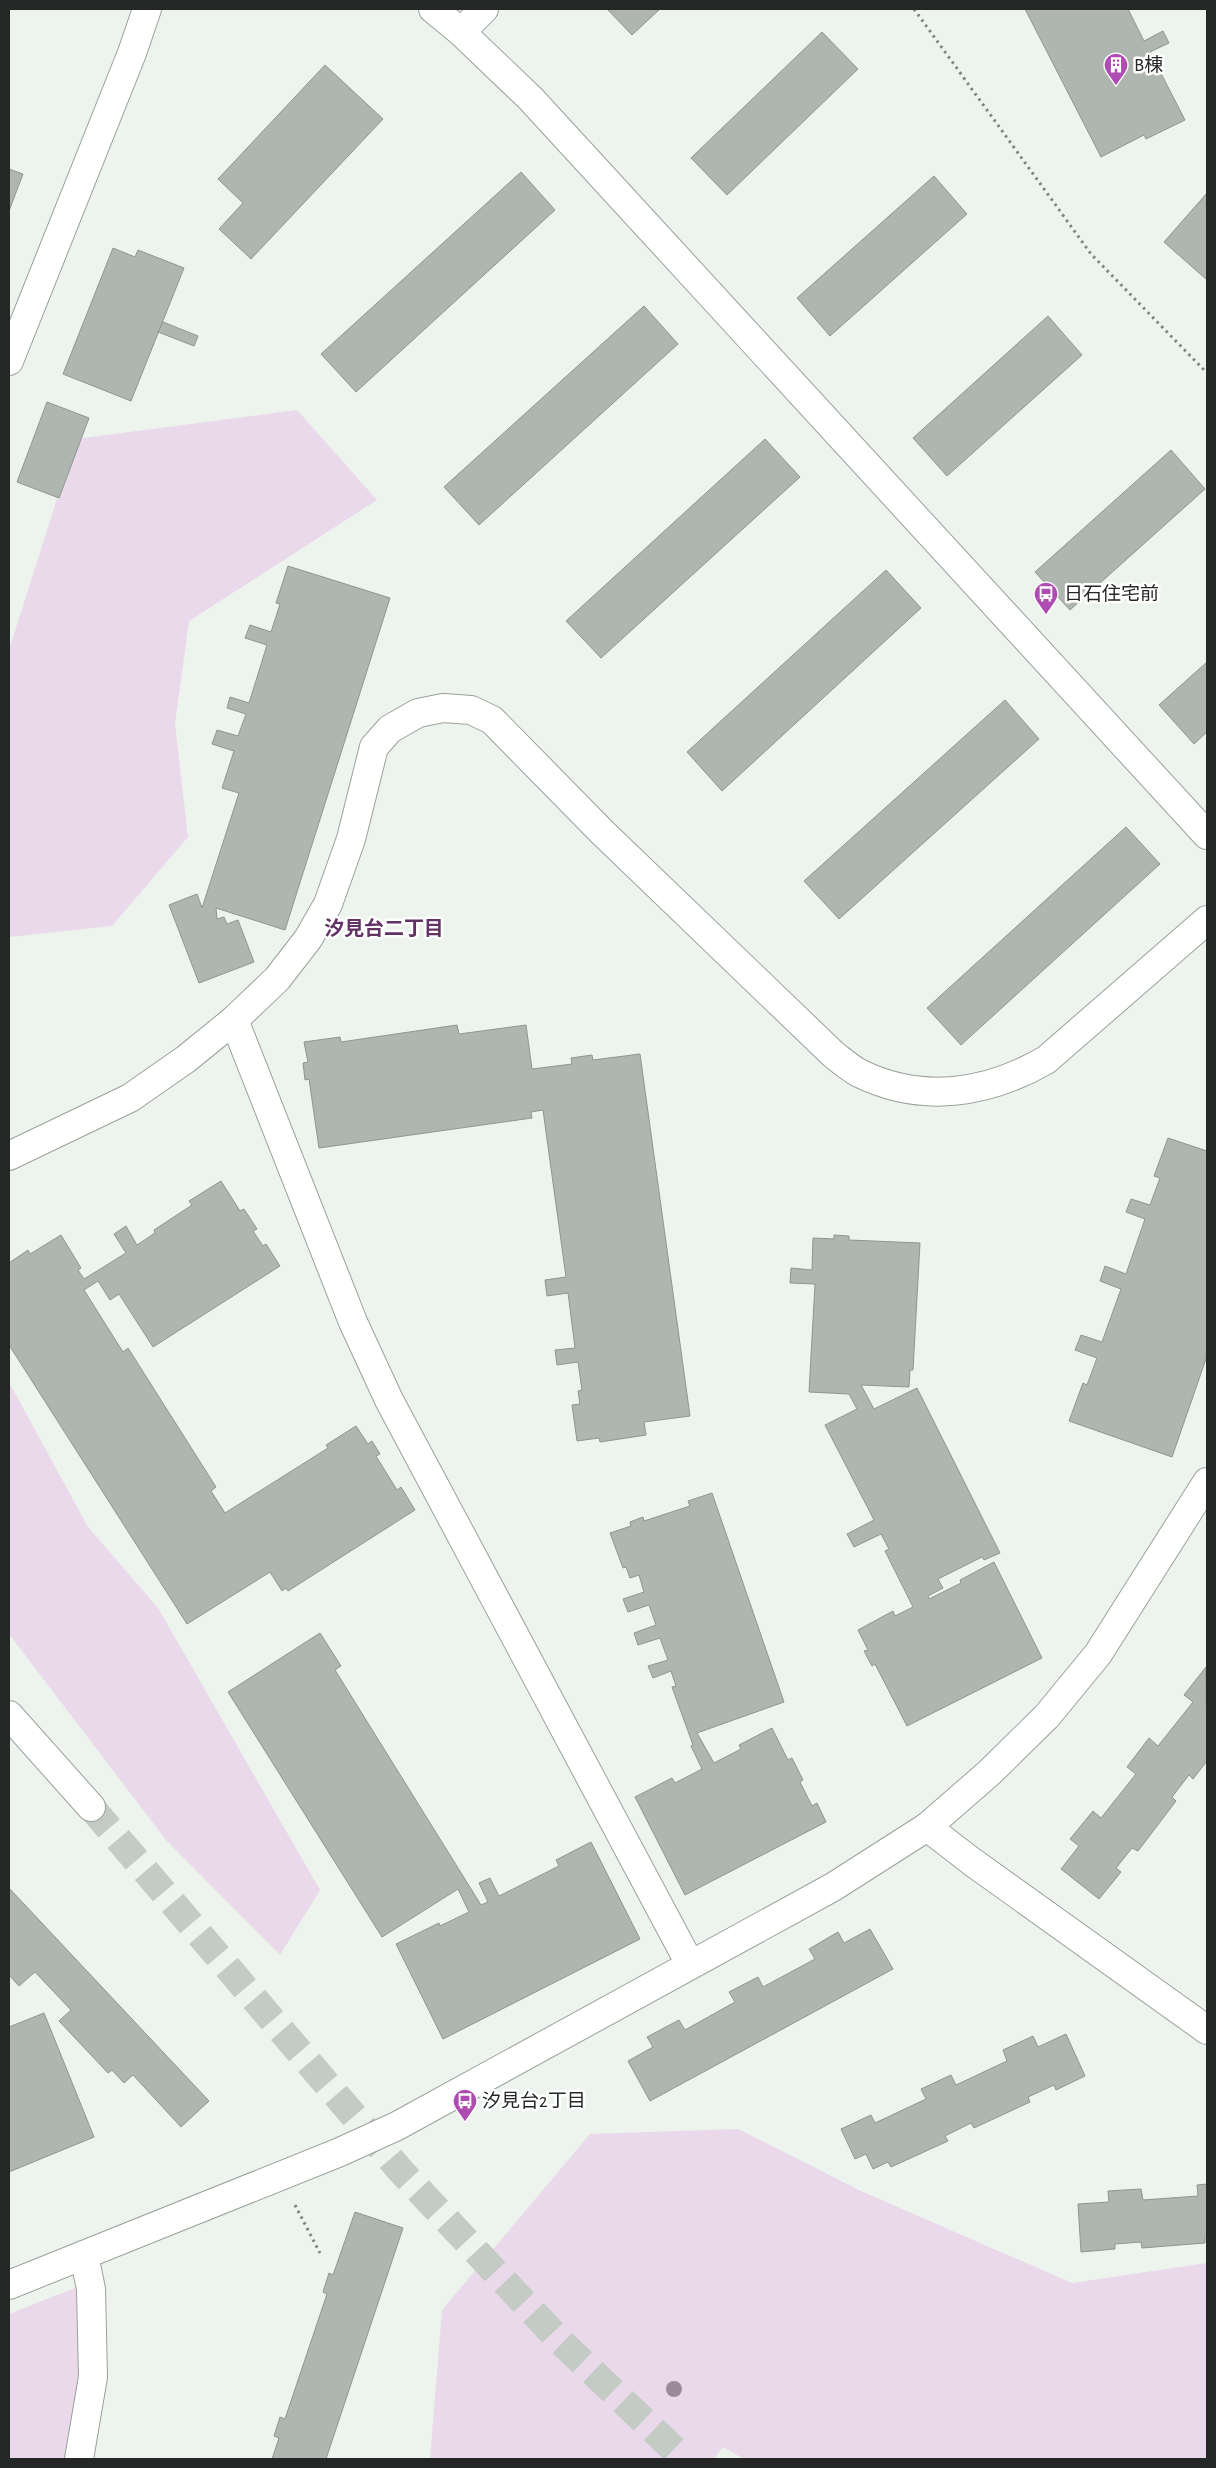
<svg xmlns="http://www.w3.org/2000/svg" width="1216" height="2468" font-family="'Alegreya Sans','Noto Sans JP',sans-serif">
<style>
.green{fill:#ead9ea}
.building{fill:#afb6b0;stroke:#8f9590}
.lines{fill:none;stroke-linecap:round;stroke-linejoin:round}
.minor-tunnel{stroke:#c4cbc5;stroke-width:28;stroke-dasharray:28 14;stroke-linecap:butt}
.minor-casing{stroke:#9aa19b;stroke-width:30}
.path{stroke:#808581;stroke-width:3;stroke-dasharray:2.5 4;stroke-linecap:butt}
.minor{stroke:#fff;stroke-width:28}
.tree{fill:#9a8a9a}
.labels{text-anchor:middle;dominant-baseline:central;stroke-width:5;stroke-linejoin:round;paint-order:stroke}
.poi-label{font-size:19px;fill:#242725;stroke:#fff;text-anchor:start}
.neighbourhood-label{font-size:20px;font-weight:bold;fill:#633264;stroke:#fff}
</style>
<rect width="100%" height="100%" fill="#ecf4ed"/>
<!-- green -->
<g class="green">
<path d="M297,410L377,500L189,621L175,724L188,837L112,926L9,937V650L76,439Z"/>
<path d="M9,1382L88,1527L158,1608L320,1890L280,1955L166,1840L9,1634Z"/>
<path d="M738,2129L861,2191L1072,2283L1207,2263V2459H744L723,2447L714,2459H430L442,2310L590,2134Z"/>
<path d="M75,2288L80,2293L79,2459H9V2314Z"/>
</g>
<!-- building -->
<g class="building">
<path d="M607,9H660L632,35Z"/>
<path d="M1025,9H1128L1144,41L1163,31L1169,43L1150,52L1185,120L1146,139L1144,135L1101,157Z"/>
<path d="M822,32L858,69L727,195L691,158Z"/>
<path d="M325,65L383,119L251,259L219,229L243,203L218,179Z"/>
<path d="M9,169L23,174L9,211Z"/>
<path d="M521,172L555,210L356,392L321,354Z"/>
<path d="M934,176L967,214L830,336L797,298Z"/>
<path d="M1207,193V280L1164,242Z"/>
<path d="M113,248L135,257L138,250L184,268L131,401L63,374Z"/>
<path d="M644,306L678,344L479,525L444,487Z"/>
<path d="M1048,316L1082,355L947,476L913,438Z"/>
<path d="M163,322L198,336L194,346L158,332Z"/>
<path d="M47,402L89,418L59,498L17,482Z"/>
<path d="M765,439L800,477L601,658L566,621Z"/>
<path d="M1171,450L1205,489L1070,610L1035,572Z"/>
<path d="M288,566L390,598L285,930L216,908L217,919L224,917L227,924L238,920L254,962L199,983L169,905L197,894L202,908L239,793L222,788L234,751L212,744L217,730L238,736L246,714L227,708L230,697L249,703L267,645L245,638L250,625L271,632L280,604L276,603Z"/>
<path d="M886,570L921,608L722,791L687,752Z"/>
<path d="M1207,662V732L1194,744L1159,705Z"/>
<path d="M1005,700L1039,739L839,919L804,881Z"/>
<path d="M1126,827L1160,864L961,1045L927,1008Z"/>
<path d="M457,1025L459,1034L526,1025L532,1069L572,1064L571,1058L592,1055L593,1060L640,1054L690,1416L644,1422L646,1435L600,1442L599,1438L577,1441L572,1405L580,1404L578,1391L582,1390L578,1362L557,1365L555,1350L575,1348L568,1293L547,1296L545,1280L566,1277L543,1110L531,1112L532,1118L319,1148L309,1079L305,1080L303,1063L308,1062L304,1042L340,1037L341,1042Z"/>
<path d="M1168,1138L1207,1151V1356L1172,1457L1069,1421L1083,1383L1087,1385L1097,1358L1075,1350L1081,1335L1102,1342L1121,1289L1100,1281L1105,1266L1126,1274L1145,1219L1126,1212L1131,1199L1150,1205L1160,1178L1154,1176Z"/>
<path d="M221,1181L240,1211L244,1209L257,1229L253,1231L263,1246L266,1244L280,1266L153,1347L119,1294L110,1300L98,1281L84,1290L123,1352L128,1348L216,1487L211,1491L225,1513L328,1448L326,1445L356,1426L368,1444L372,1441L380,1454L376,1456L397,1490L401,1487L415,1510L288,1591L286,1588L282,1591L270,1572L187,1624L9,1345V1263L28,1250L30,1254L61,1235L81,1268L78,1270L84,1279L126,1253L114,1234L126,1226L137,1245L155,1233L154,1230L192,1205L189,1201Z"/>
<path d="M834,1235L849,1236V1240L920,1243L913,1370H910L909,1387L861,1385L874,1409L917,1388L1000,1553L984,1560L982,1557L938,1579L943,1588L928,1596L929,1599L961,1583L960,1580L994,1562L1042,1658L907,1726L875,1664L872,1666L864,1651L868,1650L858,1630L893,1611L895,1616L913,1607L885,1551L889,1549L881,1534L854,1547L847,1534L874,1520L825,1425L857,1409L849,1394L809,1392L815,1284L790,1283L791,1268L812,1270L813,1238L834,1239Z"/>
<path d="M712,1493L784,1702L697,1733L714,1763L741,1749L739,1745L772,1728L788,1760L792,1758L803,1780L800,1782L812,1806L817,1803L826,1822L685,1895L635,1797L672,1778L675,1783L702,1769L691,1746L693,1745L672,1687L676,1686L671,1671L653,1678L648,1666L668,1660L660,1638L638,1645L634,1633L656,1625L649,1605L628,1612L623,1599L644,1592L639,1575L630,1578L626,1567L623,1568L610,1533L631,1526L630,1522L643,1517L644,1521L690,1506L688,1501Z"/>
<path d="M320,1633L341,1666L335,1670L481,1905L488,1902L479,1883L490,1878L499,1896L559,1866L556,1860L591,1842L640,1939L443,2039L396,1944L439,1923L440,1926L469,1912L458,1889L382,1937L228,1692Z"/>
<path d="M1206,1667L1207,1761L1193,1779L1189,1775L1172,1797L1176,1801L1138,1851L1132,1848L1116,1868L1121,1872L1099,1899L1061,1869L1079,1846L1070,1839L1093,1811L1101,1818L1136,1774L1127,1767L1149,1738L1158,1746L1193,1702L1184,1695Z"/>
<path d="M9,1888L209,2101L181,2127L133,2075L124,2083L112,2070L108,2073L59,2021L71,2010L35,1972L19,1986L9,1975Z"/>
<path d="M870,1929L893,1969L650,2101L628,2061L653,2047L647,2037L679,2020L685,2030L735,2002L729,1992L758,1977L763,1987L815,1959L809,1949L838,1932L844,1943Z"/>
<path d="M44,2013L94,2137L9,2172V2027Z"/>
<path d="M1066,2034L1085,2076L1056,2090L1054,2085L1028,2097L1030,2102L974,2128L971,2123L945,2136L948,2141L891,2167L888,2162L873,2169L866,2154L855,2159L841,2129L871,2115L875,2123L926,2099L921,2089L951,2075L956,2085L1007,2061L1003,2050L1033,2036L1038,2047Z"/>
<path d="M1207,2184V2237L1205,2238V2243L1142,2248L1141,2242L1115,2244V2249L1081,2252L1078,2204L1109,2202L1108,2191L1141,2189L1143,2200L1198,2196L1197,2185Z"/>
<path d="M355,2212L403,2228L326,2459H272L279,2438L274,2436L280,2417L285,2419L327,2294L323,2292L329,2273L333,2275Z"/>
</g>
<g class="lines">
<!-- minor-tunnel -->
<path class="minor-tunnel" d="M91,1807L400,2170L561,2342L684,2459"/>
<defs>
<g id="minor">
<path d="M433,9L461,32L531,99L1207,835"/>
<path d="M461,32L484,9"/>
<path d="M9,361L132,53L147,9"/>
<path d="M234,1020L353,1322L389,1400L690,1964"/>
<path d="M9,1156L130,1098L186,1059L234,1020L277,979L308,939L328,904L351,839L374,747L390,729L418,713L443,708L471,710L492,720L602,832L834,1055C842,1061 850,1068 859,1073C922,1104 987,1094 1046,1060L1207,920"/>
<path d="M9,1715L91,1807"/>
<path d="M927,1827L971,1861L1207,2030"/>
<path d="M9,2285L340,2152L397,2126L833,1887L927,1827L989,1773L1047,1716L1098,1654L1207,1482"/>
<path d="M79,2459L93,2377L91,2289L84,2255"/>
</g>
</defs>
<!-- minor casing -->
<use href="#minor" class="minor-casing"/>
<!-- path -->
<g class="path">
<path d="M914,9L1091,254L1207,373"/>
<path d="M295,2205L320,2253"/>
</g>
<!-- minor -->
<use href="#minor" class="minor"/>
</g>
<!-- trees -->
<circle class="tree" cx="674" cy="2389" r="8"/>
<!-- icons -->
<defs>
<symbol id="building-pin" viewBox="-11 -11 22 30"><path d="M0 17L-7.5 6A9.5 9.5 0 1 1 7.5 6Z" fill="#ae4cb2" stroke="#fff"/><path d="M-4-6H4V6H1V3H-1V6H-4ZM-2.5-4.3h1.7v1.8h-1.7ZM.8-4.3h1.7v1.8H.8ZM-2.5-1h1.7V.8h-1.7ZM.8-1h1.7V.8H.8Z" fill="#fff"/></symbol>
<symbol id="bus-pin" viewBox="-11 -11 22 30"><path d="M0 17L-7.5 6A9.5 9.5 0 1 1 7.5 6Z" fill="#ae4cb2" stroke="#fff"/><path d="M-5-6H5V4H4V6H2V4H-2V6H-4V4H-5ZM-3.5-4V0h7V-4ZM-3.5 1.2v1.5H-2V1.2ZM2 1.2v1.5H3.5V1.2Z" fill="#fff"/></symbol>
</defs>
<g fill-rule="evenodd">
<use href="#building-pin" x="1102" y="51" width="28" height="38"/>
<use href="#bus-pin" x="1032" y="580" width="28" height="38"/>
<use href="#bus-pin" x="451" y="2087" width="28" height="38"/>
</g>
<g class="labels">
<!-- poi labels -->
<g class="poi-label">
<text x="1134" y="65">B棟</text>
<text x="1064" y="594">日石住宅前</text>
<text x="482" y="2101">汐見台2丁目</text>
</g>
<!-- neighbourhood labels -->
<g class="neighbourhood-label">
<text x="384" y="929">汐見台二丁目</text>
</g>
</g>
<!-- border -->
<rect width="1216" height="2468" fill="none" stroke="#242725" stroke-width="20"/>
</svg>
